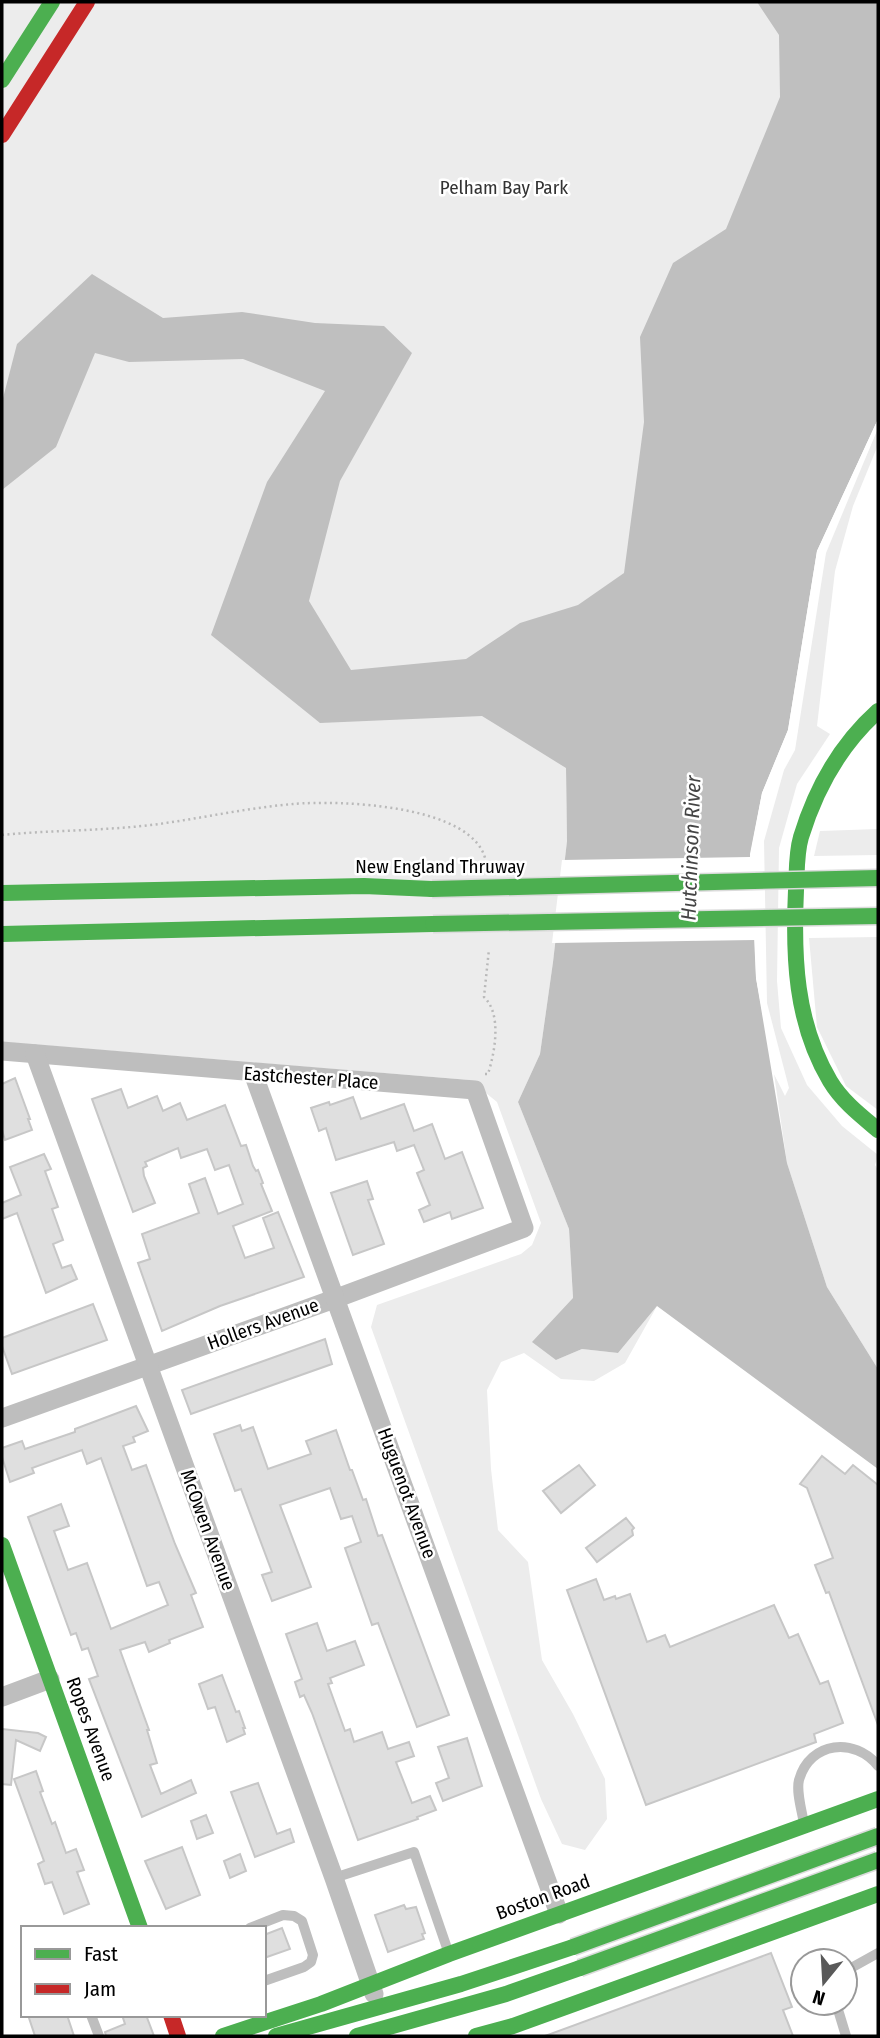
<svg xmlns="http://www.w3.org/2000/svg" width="880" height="2038" font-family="'Fira Sans Condensed',sans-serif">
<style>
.green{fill:#ececec}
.water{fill:#bfbfbf}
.pier{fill:#fff}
.building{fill:#dfdfdf;stroke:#c7c7c7;stroke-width:2}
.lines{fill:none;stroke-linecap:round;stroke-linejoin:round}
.path{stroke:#b9b9b9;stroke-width:2.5;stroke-dasharray:2 3.5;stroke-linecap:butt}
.lane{stroke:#bebebe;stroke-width:10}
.street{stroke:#bebebe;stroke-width:19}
.fast{stroke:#4caf50;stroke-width:16}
.jam{stroke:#c62828;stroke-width:16}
.fast-bridge-casing{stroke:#dbdbdb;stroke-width:19;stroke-linecap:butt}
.fast-bridge{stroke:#4caf50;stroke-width:16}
.labels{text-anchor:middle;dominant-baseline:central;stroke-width:5;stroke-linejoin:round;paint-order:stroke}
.park-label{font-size:19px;fill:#333;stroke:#fff}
.street-label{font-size:19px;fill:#000;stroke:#fff}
.water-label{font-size:21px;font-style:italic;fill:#444;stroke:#fff}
</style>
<rect width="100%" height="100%" fill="#fff"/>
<!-- green -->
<g class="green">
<path d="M2,2H878L566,768L567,841L553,962L540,1054L518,1102L569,1229L573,1299L556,1360L582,1349L618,1353L657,1306L625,1363L594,1381L561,1379L524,1353L501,1362L487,1390L491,1469L498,1530L528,1562L542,1660L573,1714L605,1779L607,1819L585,1850L562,1844L541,1799L371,1327L377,1305L521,1254L532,1245L541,1223L497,1102L470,1080L2,1042Z"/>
<path d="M878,428V445L853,506L835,571L817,726L830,734L797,784L779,848L777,981L781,1028L807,1085L842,1126L878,1155L875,1165L878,1170V1369L827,1287L787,1163L774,1074L785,1096L789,1088L767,1003L764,841L784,770L795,750L826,553Z"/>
<path d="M878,829V855L814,856L820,831Z"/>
<path d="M878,937V1110L846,1086L817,1027L809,938Z"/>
</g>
<!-- water -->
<path class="water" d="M757,2H878V419L817,551L788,730L762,793L750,854L756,978L787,1163L827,1287L878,1369V1469L657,1306L618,1353L582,1349L556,1360L532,1342L573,1298L569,1229L518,1102L540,1054L553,962L567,841L566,768L482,716L320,723L211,635L267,482L325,391L243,359L129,362L95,353L56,447L2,490V402L17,344L92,274L163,318L242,312L315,323L384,326L412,353L340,481L309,601L351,670L466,659L520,623L578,605L624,573L644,422L640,337L673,263L726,229L780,97L779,35Z"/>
<!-- pier -->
<path class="pier" d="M878,419V428L866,456L821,552L791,730L765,794L754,854L760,978L779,1083L774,1074L756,978L755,940L552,943L562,860L750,857L762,793L788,730L817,551Z"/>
<!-- building -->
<g class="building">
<path d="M15,1078L30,1119H28L32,1130L5,1140L2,1130V1084Z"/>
<path d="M121,1089L128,1108L157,1096L163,1111L180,1103L187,1120L225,1105L241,1146L246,1145L253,1166L256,1171L258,1170L263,1183L261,1184L272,1211L233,1226L245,1258L274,1248L263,1218L278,1212L304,1277L220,1306L162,1331L138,1263L150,1259L142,1234L199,1213L189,1184L205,1178L218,1214L243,1204L229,1165L215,1170L207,1149L181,1158L178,1148L145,1162L147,1166L143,1168L144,1176L155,1203L133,1212L92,1099Z"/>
<path d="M353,1097L361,1119L404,1104L414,1131L432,1124L445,1159L462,1152L483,1208L452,1219L450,1212L424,1222L419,1210L430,1205L417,1173L424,1170L414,1145L397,1151L394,1142L336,1160L326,1128L319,1131L311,1108L329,1102L330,1105Z"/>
<path d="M44,1154L51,1169L45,1171L58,1207L52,1209L63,1240L53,1244L62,1268L71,1265L77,1279L46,1293L17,1213L2,1219V1203L21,1195L10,1167Z"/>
<path d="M367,1181L373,1199L368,1200L384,1244L353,1255L331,1193Z"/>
<path d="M93,1304L107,1340L12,1374L2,1346V1338Z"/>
<path d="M325,1339L332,1364L191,1414L182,1390Z"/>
<path d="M136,1406L148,1431L133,1437L135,1442L123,1446L132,1470L146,1465L175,1544L196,1593L191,1595L203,1627L169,1640L170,1643L149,1652L145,1642L120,1650L149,1730H147L157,1763L150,1765L161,1794L191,1780L196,1793L142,1817L89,1679L98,1676L88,1648L82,1650L76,1633L71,1635L28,1517L61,1504L69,1526L54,1531L68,1570L87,1563L111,1629L168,1605L159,1582L147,1586L101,1458L87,1464L82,1450L32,1468L34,1473L10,1482L2,1457V1448L22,1441L25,1449L75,1432V1429Z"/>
<path d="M240,1425L242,1431L253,1427L268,1469L311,1454L306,1441L336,1430L350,1470H352L363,1500L366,1499L378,1536L382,1535L449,1715L417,1727L378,1623L372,1625L345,1548L361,1542L352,1516L341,1519L330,1488L280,1505L311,1587L272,1601L262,1575L272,1572L241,1489L235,1491L214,1434Z"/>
<path d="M822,1456L845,1474L853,1465L878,1485V1725L829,1592L826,1593L815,1565L833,1558L807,1488L800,1484Z"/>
<path d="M579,1465L595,1485L561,1513L543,1491Z"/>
<path d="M626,1518L634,1528L632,1530L633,1535L597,1562L586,1548Z"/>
<path d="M596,1579L604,1600L615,1596L616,1599L630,1594L647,1642L665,1635L670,1647L774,1605L789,1638L798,1634L820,1684L828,1681L843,1723L814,1734L816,1742L646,1805L567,1590Z"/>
<path d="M317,1623L327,1651L355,1641L364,1665L330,1678L332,1683L328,1684L345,1731L350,1729L354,1742L382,1732L388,1749L409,1742L414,1756L396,1762L412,1803L430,1796L436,1810L417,1817L418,1819L358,1840L312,1713L304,1695L300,1697L295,1682L302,1679L286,1634Z"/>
<path d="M222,1675L236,1712L239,1711L245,1728H243L245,1734L227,1742L215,1707L208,1709L199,1684Z"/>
<path d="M2,1729L38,1733L46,1737L40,1751L16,1740L11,1785L2,1784Z"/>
<path d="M467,1738L482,1786L443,1801L436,1783L449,1778L438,1747Z"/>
<path d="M36,1771L43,1791L40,1792L52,1824L55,1822L66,1853L76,1849L84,1870L77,1872L89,1904L64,1914L52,1882L45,1884L38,1864L44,1861L14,1779Z"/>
<path d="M258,1783L277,1834L290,1829L294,1842L255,1857L231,1792Z"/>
<path d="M206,1815L213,1833L197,1839L191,1821Z"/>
<path d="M182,1847L200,1895L166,1909L145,1861Z"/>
<path d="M240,1854L246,1871L230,1878L224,1861Z"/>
<path d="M404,1905L406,1909L416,1907L425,1933L422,1934L424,1939L388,1952L375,1915Z"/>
<path d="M282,1928L290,1949L264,1958V1935Z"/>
<path d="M771,1953L792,2007L783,2010L793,2036H545Z"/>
<path d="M28,2015H67L74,2036H35Z"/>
<path d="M122,2015H146L154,2036H106L105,2032L125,2024Z"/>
</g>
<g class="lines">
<!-- path -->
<g class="path">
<path d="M2,835C51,830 101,831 151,825C199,819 245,808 293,804C338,800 476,804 486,862"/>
<path d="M485,1074H488C495,1052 502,1014 484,997L489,949"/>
</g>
<!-- lane -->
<g class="lane">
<path d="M804,1824C802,1811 796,1792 799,1780C810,1741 855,1737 878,1766"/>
<path d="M334,1878L414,1852L448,1951"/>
<path d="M250,1928L283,1915L294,1916L302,1921L313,1955L311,1962L304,1967L264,1981"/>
<path d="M845,1976L851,1968L878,1953"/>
<path d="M836,2003L846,2036"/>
<path d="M91,2015L99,2036"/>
</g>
<!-- street -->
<g class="street">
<path d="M2,1051L475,1090L524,1228L337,1298L2,1418"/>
<path d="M35,1054L334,1878L374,1994"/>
<path d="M253,1073L559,1914"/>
<path d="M2,1697L50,1679"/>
</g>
<!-- fast -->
<g class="fast">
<path d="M2,80L52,2"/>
<path d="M878,711C840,745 816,788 801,837C796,854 797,872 796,890C793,956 795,1022 830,1081C842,1101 860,1115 878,1130"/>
<path d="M2,893L364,886L432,889"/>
<path d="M2,934L433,924"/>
<path d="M2,1545L140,1928"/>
<path d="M223,2036L321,2004L449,1954L878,1799"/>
<path d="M276,2036L461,1984L573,1947"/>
<path d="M357,2036L506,1994L580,1968"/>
<path d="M476,2036L513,2026L878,1894"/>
</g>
<!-- jam -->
<g class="jam">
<path d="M2,135L87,2"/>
<path d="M171,2015L178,2036"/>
</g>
<defs>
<g id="fast-bridge">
<path d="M432,889L878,878"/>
<path d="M433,924L878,916"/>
<path d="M573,1947L878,1836"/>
<path d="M580,1968L878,1860"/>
</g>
</defs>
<!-- fast-bridge casing -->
<use href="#fast-bridge" class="fast-bridge-casing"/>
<!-- fast-bridge -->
<use href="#fast-bridge" class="fast-bridge"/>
</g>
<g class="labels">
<!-- park labels -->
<g class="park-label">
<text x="504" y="187">Pelham Bay Park</text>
</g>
<!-- street labels -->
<g class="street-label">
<text x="440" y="866">New England Thruway</text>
<text transform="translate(311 1078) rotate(4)">Eastchester Place</text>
<text transform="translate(263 1324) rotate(-20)">Hollers Avenue</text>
<text transform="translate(407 1493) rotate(70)">Huguenot Avenue</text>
<text transform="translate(208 1530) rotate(70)">McOwen Avenue</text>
<text transform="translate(91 1729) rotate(70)">Ropes Avenue</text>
<text transform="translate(543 1897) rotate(-20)">Boston Road</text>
</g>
<!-- water labels -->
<g class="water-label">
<text transform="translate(691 848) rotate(-88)">Hutchinson River</text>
</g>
</g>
<!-- border -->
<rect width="880" height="2038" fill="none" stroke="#000000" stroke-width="7"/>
<!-- legend -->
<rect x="21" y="1926" width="245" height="91" fill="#ffffff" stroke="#999999" stroke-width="2"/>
<rect x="35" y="1949" width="35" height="10" fill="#4caf50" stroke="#999999" stroke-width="2"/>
<text x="84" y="1961" font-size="21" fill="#000000">Fast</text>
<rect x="35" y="1984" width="35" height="10" fill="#c62828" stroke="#999999" stroke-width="2"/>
<text x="84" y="1996" font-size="21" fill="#000000">Jam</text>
<!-- north arrow -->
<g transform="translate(824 1982) rotate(198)"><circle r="33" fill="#ffffff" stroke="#999999" stroke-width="2"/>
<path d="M0-5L12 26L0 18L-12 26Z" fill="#595959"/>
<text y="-10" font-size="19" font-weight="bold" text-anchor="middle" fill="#000000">N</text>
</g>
</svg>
